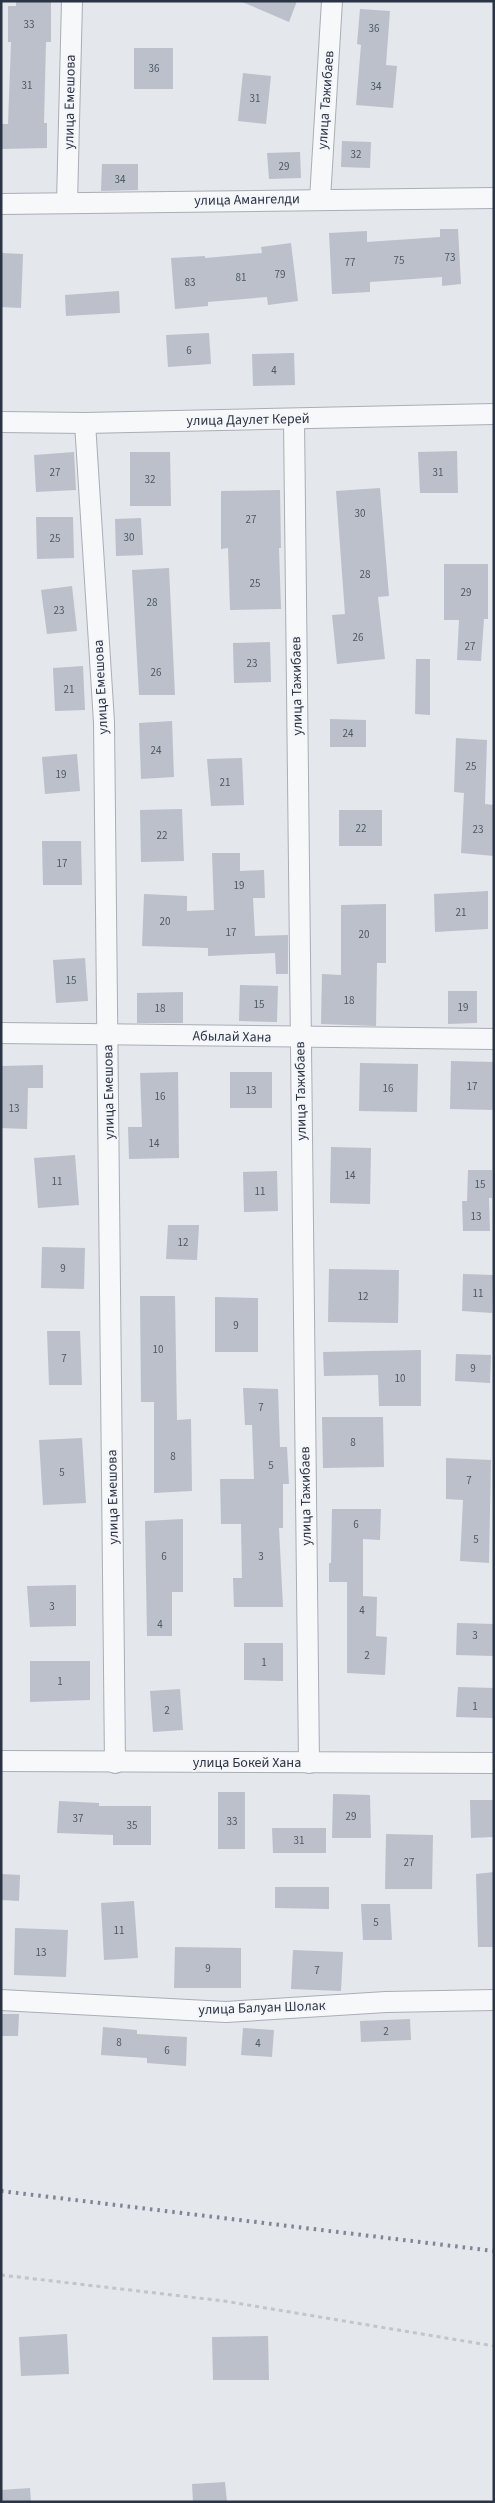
<svg xmlns="http://www.w3.org/2000/svg" width="495" height="2503" font-family="'Source Sans 3',sans-serif">
<style>
.building{fill:#bbc0ca}
.lines{fill:none;stroke-linecap:round;stroke-linejoin:round}
.street-casing{stroke:#a9aeb7;stroke-width:22}
.path{stroke:#c2c5cb;stroke-width:3;stroke-dasharray:4 4;stroke-linecap:butt}
.street{stroke:#f7f8fa;stroke-width:20}
.rail{stroke:#7d8696;stroke-width:4;stroke-dasharray:2.5 5;stroke-linecap:butt}
.labels{text-anchor:middle;dominant-baseline:central;stroke-width:4;stroke-linejoin:round;paint-order:stroke}
.number-label{font-size:11px;fill:#4f5766}
.street-label{font-size:14px;fill:#2b3445;stroke:#f4f6f9}
</style>
<rect width="100%" height="100%" fill="#e4e7ec"/>
<!-- building -->
<g class="building">
<path d="M16,1H51V42H46L44,123H47V148L1,149V124H8L11,42H8V6H16Z"/>
<path d="M240,1H297L289,22Z"/>
<path d="M360,9L390,11L386,65L397,66L393,108L356,105L361,45L357,44Z"/>
<rect x="134" y="48" width="39" height="41"/>
<path d="M243,73L271,76L266,124L238,121Z"/>
<path d="M342,141L371,142L370,168L341,167Z"/>
<path d="M300,152L301,178L269,179L267,153Z"/>
<path d="M102,164H138V190L101,191Z"/>
<path d="M440,229H458L461,284L442,286V277L370,282V292L332,294L329,233L367,231V242L440,237Z"/>
<path d="M291,243L298,301L268,305L267,297L208,302V306L175,309L171,258L205,256V258L262,253L261,247Z"/>
<path d="M1,253L23,254L21,308L1,307Z"/>
<path d="M119,291L120,313L66,316L65,295Z"/>
<path d="M209,333L211,364L168,367L166,335Z"/>
<path d="M294,353L295,385L253,386L252,354Z"/>
<path d="M457,451L458,493H420L418,452Z"/>
<path d="M74,452L76,490L36,492L34,455Z"/>
<path d="M130,452H170L171,506H130Z"/>
<path d="M380,488L389,596L378,597L385,659L337,664L332,615L345,614L336,491Z"/>
<path d="M280,490L281,548H279L281,609L230,610L228,548L221,549V491Z"/>
<path d="M36,517H73L74,558L37,559Z"/>
<path d="M141,518L143,555L116,556L115,519Z"/>
<path d="M444,564H488V619H484L481,661L457,660L459,620H444Z"/>
<path d="M169,568L175,695H139L132,570Z"/>
<path d="M72,586L77,631L47,634L41,590Z"/>
<path d="M270,642L271,682L234,683L233,643Z"/>
<path d="M416,659H430V715L415,714Z"/>
<path d="M83,666L85,710L55,711L53,668Z"/>
<path d="M330,719L366,720V747H330Z"/>
<path d="M172,721L174,777L141,779L139,723Z"/>
<path d="M456,738L487,740L485,804L494,805V856L461,853L464,793L454,792Z"/>
<path d="M77,754L80,791L45,794L42,757Z"/>
<path d="M242,758L244,805L211,806L207,759Z"/>
<path d="M182,809L184,861L141,862L140,810Z"/>
<rect x="339" y="810" width="43" height="36"/>
<path d="M42,841H81L82,885H43Z"/>
<path d="M212,853H240V871L264,870L265,898H253L255,936L288,935V974H276L275,953L208,956V948L142,946L144,894L187,896V911L214,910Z"/>
<path d="M488,891V929L435,932L434,894Z"/>
<path d="M386,904V963H377L376,1026L321,1024L322,974L341,975V905Z"/>
<path d="M85,958L88,1001L56,1003L53,960Z"/>
<path d="M240,985L278,986L277,1022L239,1021Z"/>
<path d="M448,991H477V1023L448,1024Z"/>
<path d="M183,992V1023H137V993Z"/>
<path d="M451,1061L494,1062V1110L450,1109Z"/>
<path d="M360,1063L418,1064L417,1112L359,1111Z"/>
<path d="M43,1065V1088H28L27,1129L1,1128V1066Z"/>
<path d="M178,1072L179,1158L129,1159L128,1127H142L140,1073Z"/>
<rect x="230" y="1072" width="42" height="36"/>
<path d="M331,1147L371,1148L370,1204L330,1203Z"/>
<path d="M75,1155L79,1205L38,1208L34,1158Z"/>
<path d="M468,1170H492V1198H489L490,1231H463L462,1201H467Z"/>
<path d="M277,1171L278,1211L244,1212L243,1172Z"/>
<path d="M168,1225H199L197,1260L166,1259Z"/>
<path d="M42,1247L85,1248L84,1289L41,1288Z"/>
<path d="M329,1269L399,1270L398,1323L328,1322Z"/>
<path d="M463,1274L493,1275L492,1313L462,1311Z"/>
<path d="M140,1296H175L177,1420L191,1419L192,1491L154,1493V1402H141Z"/>
<path d="M215,1297L258,1298V1352H215Z"/>
<path d="M47,1331H80L82,1385H49Z"/>
<path d="M421,1350V1406H379L378,1375L324,1376L323,1352Z"/>
<path d="M456,1354L491,1355L490,1383L455,1381Z"/>
<path d="M243,1388L278,1389L280,1447H287L289,1484H283V1528H279L283,1607H234L233,1578H242L241,1524H221L220,1479H254L252,1425H245Z"/>
<path d="M322,1417H383L384,1467L323,1468Z"/>
<path d="M82,1438L86,1503L43,1505L39,1440Z"/>
<path d="M446,1458L491,1460L489,1563L460,1561L463,1500L446,1499Z"/>
<path d="M332,1509H381L380,1540L363,1539V1596L377,1597L376,1636L387,1637L385,1675L347,1673V1582H329V1563H331Z"/>
<path d="M183,1519V1592H172V1636H147L145,1521Z"/>
<path d="M76,1585V1626L30,1627L27,1586Z"/>
<path d="M457,1623L494,1624L493,1656L456,1655Z"/>
<path d="M244,1643H283V1681L244,1680Z"/>
<path d="M30,1661H90V1700L30,1702Z"/>
<path d="M458,1687L494,1688L493,1718L456,1717Z"/>
<path d="M180,1689L183,1730L153,1732L150,1691Z"/>
<rect x="218" y="1792" width="27" height="57"/>
<path d="M333,1794L370,1795L371,1838H332Z"/>
<path d="M470,1800H494V1837L471,1838Z"/>
<path d="M59,1801L99,1803V1806H151V1845H113V1835L57,1833Z"/>
<path d="M272,1828H326V1853H273Z"/>
<path d="M386,1834L433,1835L432,1889H385Z"/>
<path d="M494,1872V1947H478L476,1874Z"/>
<path d="M1,1874L20,1875L19,1901L1,1900Z"/>
<path d="M275,1887H329V1909L275,1908Z"/>
<path d="M134,1901L138,1958L104,1960L101,1903Z"/>
<path d="M361,1904H390L392,1940H363Z"/>
<path d="M15,1928L68,1930L66,1977L14,1975Z"/>
<path d="M175,1947L241,1948V1988H174Z"/>
<path d="M293,1950L343,1952L341,1991L291,1989Z"/>
<path d="M1,2014H19L18,2036H1Z"/>
<path d="M410,2019L411,2040L361,2042L360,2021Z"/>
<path d="M103,2027L137,2030V2034L187,2037L186,2066L147,2063V2058L101,2055Z"/>
<path d="M243,2028L274,2030L272,2057L241,2055Z"/>
<path d="M67,2334L69,2374L21,2376L19,2337Z"/>
<path d="M268,2336L269,2380H213L212,2337Z"/>
<path d="M225,2482L227,2502H193L192,2484Z"/>
<path d="M30,2488L31,2502H1V2490Z"/>
</g>
<g class="lines">
<defs>
<g id="street">
<path d="M320,199L332,1"/>
<path d="M67,203L72,1"/>
<path d="M1,204L494,198"/>
<path d="M294,419L309,1763"/>
<path d="M1,422L85,423L494,414"/>
<path d="M85,423L104,722L115,1763"/>
<path d="M1,1033L494,1039"/>
<path d="M1,1761L494,1763"/>
<path d="M1,2000L226,2012L386,2002L494,2000"/>
</g>
</defs>
<!-- street casing -->
<use href="#street" class="street-casing"/>
<!-- path -->
<path class="path" d="M1,2275L224,2301L494,2346"/>
<!-- street -->
<use href="#street" class="street"/>
<!-- rail -->
<path class="rail" d="M1,2191L494,2251"/>
</g>
<g class="labels">
<!-- number labels -->
<g class="number-label">
<text x="29" y="24">33</text>
<text x="374" y="28">36</text>
<text x="154" y="68">36</text>
<text x="27" y="85">31</text>
<text x="376" y="86">34</text>
<text x="255" y="98">31</text>
<text x="356" y="154">32</text>
<text x="284" y="166">29</text>
<text x="120" y="179">34</text>
<text x="450" y="257">73</text>
<text x="399" y="260">75</text>
<text x="350" y="262">77</text>
<text x="280" y="274">79</text>
<text x="241" y="277">81</text>
<text x="190" y="282">83</text>
<text x="189" y="350">6</text>
<text x="274" y="370">4</text>
<text x="55" y="472">27</text>
<text x="438" y="472">31</text>
<text x="150" y="479">32</text>
<text x="360" y="513">30</text>
<text x="251" y="519">27</text>
<text x="129" y="537">30</text>
<text x="55" y="538">25</text>
<text x="365" y="574">28</text>
<text x="255" y="583">25</text>
<text x="466" y="592">29</text>
<text x="152" y="602">28</text>
<text x="59" y="610">23</text>
<text x="358" y="637">26</text>
<text x="470" y="646">27</text>
<text x="252" y="663">23</text>
<text x="156" y="672">26</text>
<text x="69" y="689">21</text>
<text x="348" y="733">24</text>
<text x="156" y="750">24</text>
<text x="471" y="766">25</text>
<text x="61" y="774">19</text>
<text x="225" y="782">21</text>
<text x="361" y="828">22</text>
<text x="478" y="829">23</text>
<text x="162" y="835">22</text>
<text x="62" y="863">17</text>
<text x="239" y="885">19</text>
<text x="461" y="912">21</text>
<text x="165" y="921">20</text>
<text x="231" y="932">17</text>
<text x="364" y="934">20</text>
<text x="71" y="980">15</text>
<text x="349" y="1000">18</text>
<text x="259" y="1004">15</text>
<text x="463" y="1007">19</text>
<text x="160" y="1008">18</text>
<text x="472" y="1086">17</text>
<text x="388" y="1088">16</text>
<text x="251" y="1090">13</text>
<text x="160" y="1096">16</text>
<text x="14" y="1108">13</text>
<text x="154" y="1143">14</text>
<text x="350" y="1175">14</text>
<text x="57" y="1181">11</text>
<text x="480" y="1184">15</text>
<text x="260" y="1191">11</text>
<text x="476" y="1216">13</text>
<text x="183" y="1242">12</text>
<text x="63" y="1268">9</text>
<text x="478" y="1293">11</text>
<text x="363" y="1296">12</text>
<text x="236" y="1325">9</text>
<text x="158" y="1349">10</text>
<text x="64" y="1358">7</text>
<text x="473" y="1368">9</text>
<text x="400" y="1378">10</text>
<text x="261" y="1407">7</text>
<text x="353" y="1442">8</text>
<text x="173" y="1456">8</text>
<text x="271" y="1465">5</text>
<text x="62" y="1472">5</text>
<text x="469" y="1480">7</text>
<text x="356" y="1524">6</text>
<text x="476" y="1539">5</text>
<text x="164" y="1556">6</text>
<text x="261" y="1556">3</text>
<text x="52" y="1606">3</text>
<text x="362" y="1610">4</text>
<text x="160" y="1624">4</text>
<text x="475" y="1635">3</text>
<text x="367" y="1655">2</text>
<text x="264" y="1662">1</text>
<text x="60" y="1681">1</text>
<text x="475" y="1706">1</text>
<text x="167" y="1710">2</text>
<text x="351" y="1816">29</text>
<text x="78" y="1818">37</text>
<text x="232" y="1821">33</text>
<text x="132" y="1825">35</text>
<text x="299" y="1840">31</text>
<text x="409" y="1862">27</text>
<text x="376" y="1922">5</text>
<text x="119" y="1930">11</text>
<text x="41" y="1952">13</text>
<text x="208" y="1968">9</text>
<text x="317" y="1970">7</text>
<text x="386" y="2031">2</text>
<text x="119" y="2042">8</text>
<text x="258" y="2043">4</text>
<text x="167" y="2050">6</text>
</g>
<!-- street labels -->
<g class="street-label">
<text transform="translate(326 100) rotate(-86)">улица Тажибаев</text>
<text transform="translate(70 102) rotate(-89)">улица Емешова</text>
<text transform="translate(247 200) rotate(-1)">улица Амангелди</text>
<text transform="translate(248 420) rotate(-1)">улица Даулет Керей</text>
<text transform="translate(297 686) rotate(-91)">улица Тажибаев</text>
<text transform="translate(101 687) rotate(-93)">улица Емешова</text>
<text transform="translate(232 1037) rotate(1)">Абылай Хана</text>
<text transform="translate(301 1091) rotate(-91)">улица Тажибаев</text>
<text transform="translate(109 1092) rotate(-91)">улица Емешова</text>
<text transform="translate(306 1496) rotate(-91)">улица Тажибаев</text>
<text transform="translate(113 1497) rotate(-91)">улица Емешова</text>
<text x="247" y="1763">улица Бокей Хана</text>
<text transform="translate(262 2008) rotate(-2)">улица Балуан Шолак</text>
</g>
</g>
<!-- border -->
<rect width="495" height="2503" fill="none" stroke="#2b3445" stroke-width="5"/>
</svg>
